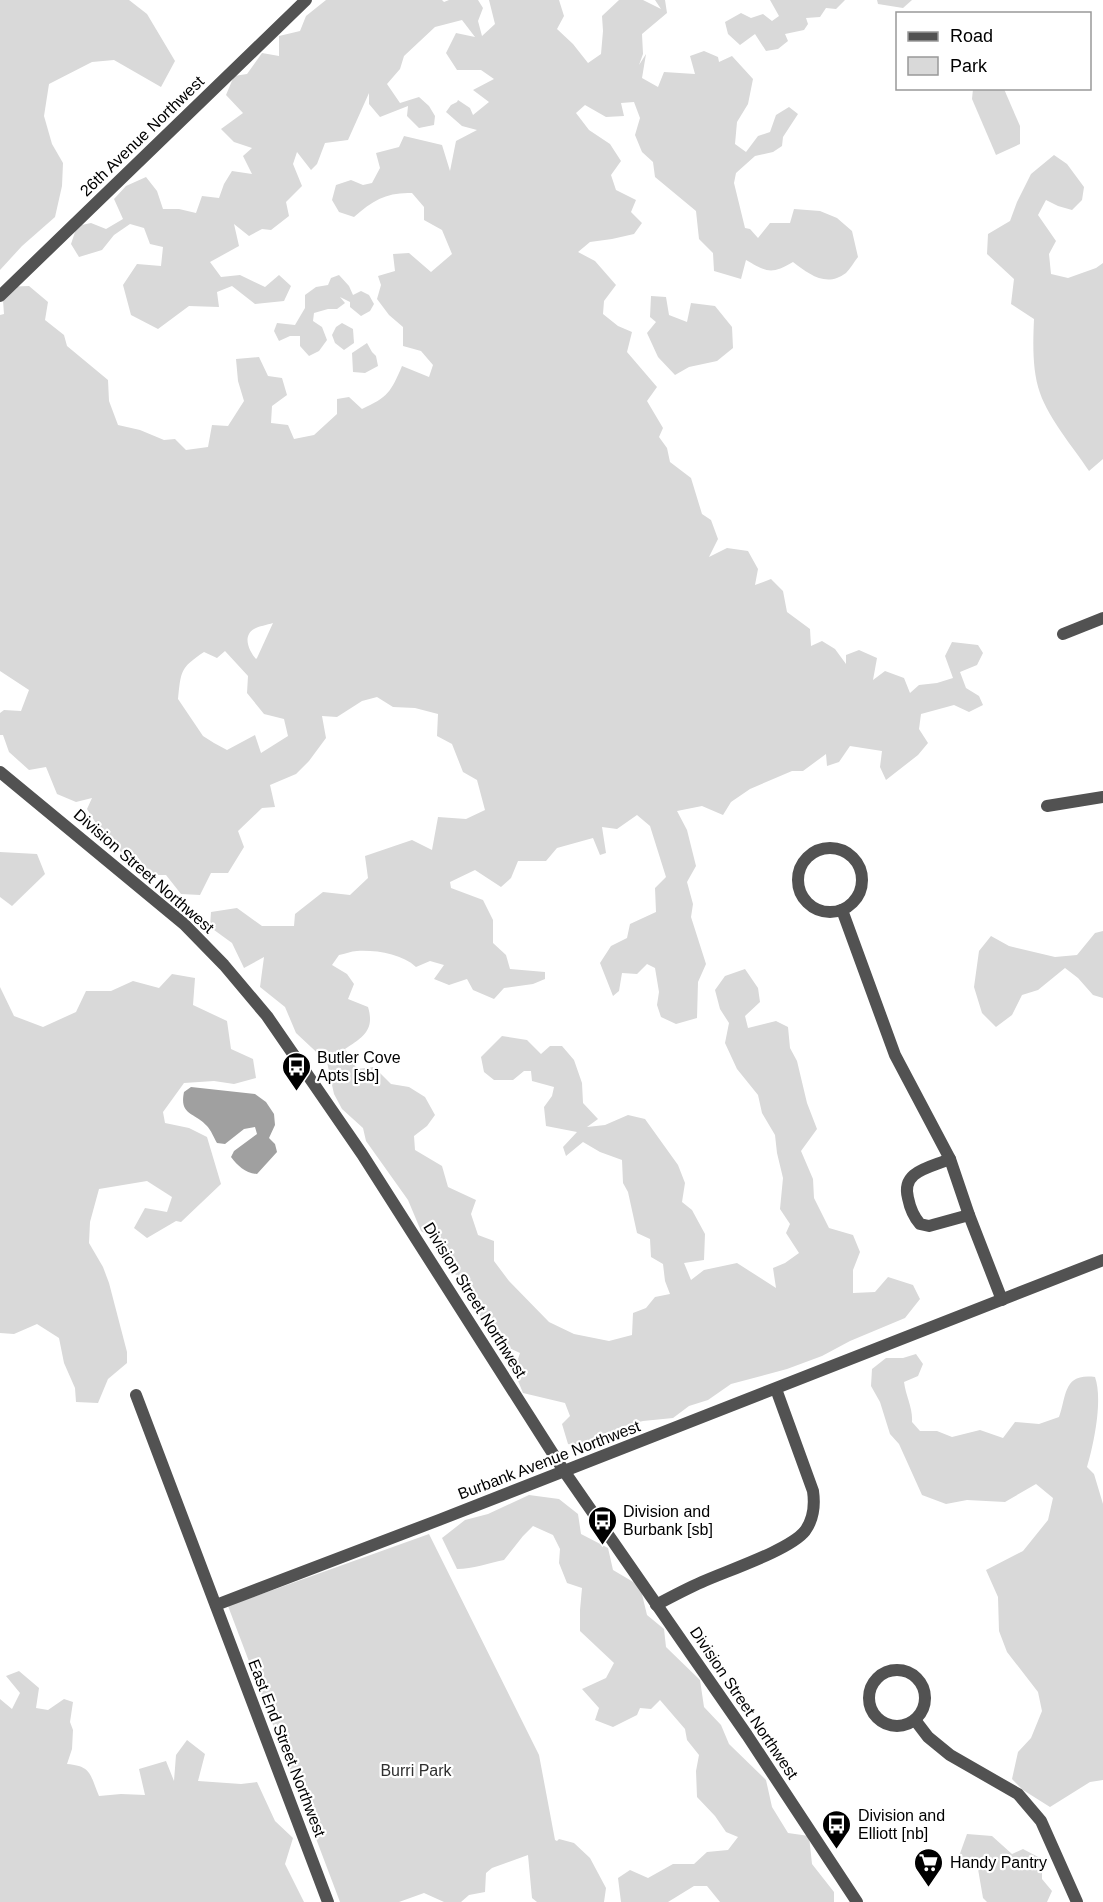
<svg xmlns="http://www.w3.org/2000/svg" width="1103" height="1902" font-family="Arial,sans-serif">
<style>
.green{fill:#d9d9d9;fill-rule:evenodd}
.water{fill:#a0a0a0}
.lines{fill:none;stroke-linecap:round;stroke-linejoin:round}
.minor{stroke:#525252;stroke-width:12}
.tertiary{stroke:#525252;stroke-width:12}
.labels{text-anchor:middle;dominant-baseline:central;stroke-width:4.5;stroke-linejoin:round;paint-order:stroke}
.street-label{font-size:16px;fill:#000;stroke:#fff}
.poi-label{font-size:16px;fill:#000;stroke:#fff;text-anchor:start}
.park-label{font-size:16px;fill:#303030;stroke:#fff}
</style>
<rect width="100%" height="100%" fill="#fff"/>
<!-- green -->
<g class="green">
<path d="M0,0H129L147,14L175,61L161,87L114,60L92,62L49,84L44,116L52,144L63,163L62,186L55,217L22,246L0,270Z"/>
<path d="M326,0H442L444,2L449,0H478L483,8L478,21L482,36L495,24L489,0H559L564,16L557,29L573,44L588,63L601,54L603,31L602,16L619,0H643L661,9L655,0H665L667,13L642,34L643,54L639,65L646,54L642,78L658,87L664,72L695,74L690,56L704,51L718,57L719,62L732,56L753,79L748,104L737,122L735,144L746,152L758,136L770,132L776,115L789,107L798,114L783,137L782,146L773,152L755,156L736,173L734,183L745,228L750,229L758,238L770,223H790L794,209L820,211L837,218L852,231L858,257C854,262 850,269 846,273C826,288 809,274 793,262C771,275 767,272 746,260L741,279L714,271L713,253L699,239L696,211L655,177L653,162L642,152L635,135L640,118L634,102L621,103L624,116L606,117L585,105L576,113L589,130L610,144L621,161L611,175L616,190L636,200L631,212L642,223L634,234L612,239L590,242L578,252L595,261L616,285L604,301L603,314L618,326L632,332L627,352L657,387L647,401L663,428L659,437L667,448L670,462L691,478L702,514L711,520L718,539L709,557L727,548L748,551L758,569L755,585L771,579L783,591L787,612L810,629L811,646L822,641L835,649L846,664V655L859,650L877,658L873,680L885,671L904,678L910,693L919,685L937,683L953,678L945,656L952,642L978,645L983,653L977,665L960,672L966,688L979,696L983,705L969,712L954,705L921,714L919,729L928,743L918,755L886,780L880,767L882,751L850,746L839,762L827,766L826,754L803,771H792L750,789L731,802L723,815L702,806L677,811L687,830L696,866L687,882L693,904L691,917L706,964L698,982L697,1018L676,1024L661,1017L657,1005L659,992L655,968L647,964L637,974L622,973L619,991L613,996L600,963L611,946L627,938L630,924L656,912L655,888L666,877L650,826L637,815L617,829L602,827L606,853L600,855L593,838L557,848L546,861H518L511,878L501,887L475,870L450,882L451,888L483,900L493,920V943L506,955L510,969L545,972V979L533,984L504,988L494,999L473,990L467,979L449,985L434,979L444,965L430,961L416,967C402,954 377,950 357,951C351,951 345,954 339,955L332,965L347,974L354,984L348,999L368,1007C375,1030 363,1037 345,1049L357,1069L374,1067L391,1084L409,1087L425,1097L435,1115L427,1126L414,1136L415,1150L442,1166L448,1187L476,1200L471,1214L478,1235L494,1241V1261L509,1281L549,1322L574,1334L609,1341L632,1335L633,1313L646,1308L655,1297L670,1294L665,1281L663,1264L651,1257L650,1239L637,1233L628,1192L623,1183L622,1160L600,1152L583,1142L566,1156L563,1147L577,1132L546,1126L544,1107L552,1096L554,1087L532,1081L531,1071H524L513,1080H494L484,1072L481,1057L502,1036L527,1040L541,1054L550,1046H562L574,1060L582,1083L583,1103L598,1119L587,1127L605,1125L628,1115L645,1119L678,1165L685,1183L682,1202L692,1210L705,1234L704,1260L684,1263L691,1280L704,1270L737,1263L776,1288L773,1268L785,1263L799,1253L786,1233L790,1224L780,1209L783,1178L777,1153L775,1135L762,1113L758,1095L737,1069L725,1043L729,1023L720,1009L715,990L725,976L745,969L758,988L760,1002L745,1016L748,1028L776,1021L788,1027L790,1048L797,1061L807,1103L817,1129L801,1151L813,1179L814,1198L829,1228L853,1235L860,1252L853,1270V1293L875,1292L888,1277L913,1285L920,1299L905,1318L850,1341L822,1356L787,1369L731,1384L708,1400L689,1406L673,1418L643,1421L621,1427L583,1448L568,1444L562,1424L570,1416L565,1403L523,1393L514,1371L520,1353L498,1343L484,1323L453,1270L448,1247L421,1231L408,1200L366,1141L363,1128L342,1109L334,1094L327,1062L296,1033L285,1007L260,987L264,957L244,968L232,943L210,927L211,912L237,908L262,926H294L295,914L323,892L350,895L368,878L365,856L412,840L432,850L438,817L466,819L485,810L477,780L463,772L452,744L437,736L438,714L415,708L393,707L377,697L362,701L337,717L322,716L326,738L309,761L296,774L270,785L275,807L262,808L238,831L244,847L228,873H211L200,895L181,894L166,875H151L136,855L121,852L97,825L87,809L92,798L76,802L57,794L46,767L29,770L9,752L3,735H0V713L4,710L21,711L29,690L0,671V315L4,314L2,287L29,286L48,302L45,320L64,335L67,346L108,380L109,401L118,425L140,430L164,440L175,439L186,450L208,447L212,425L228,426L244,401L238,381L236,359L259,357L268,376L282,378L287,395L272,406L271,423L288,425L294,439L314,435L337,414V399L349,397L362,409C388,397 391,392 402,366L429,377L433,365L421,351L403,346V327L389,315L377,299L381,285L378,276L395,271L393,254L409,253L431,272L452,254L442,230L424,220V207L412,193C387,192 373,200 354,217L339,212L332,200L336,185L351,180L363,185L372,183L380,168L376,153L399,147L404,136L442,145L450,171L456,141L477,130L462,126L446,112L451,105L457,102L458,100L470,108L473,115L489,102L473,90L494,79L481,70H457L446,53L456,33L475,37L462,20L435,27L404,56L400,69L387,84L400,103L419,97L429,106L435,116L434,125L419,128L407,116L408,106L380,117L369,104V93L348,140L325,143L317,164L311,170L297,152L293,164L302,186L286,202L289,216L271,230L262,229L249,236L234,224L239,246L210,262L221,277L240,275L265,287L279,275L291,286L284,301L255,304L232,286L217,292L219,307L189,306L158,329L131,315L123,285L137,264L161,266L163,247L150,244L144,228L130,224L114,235L102,250L79,257L71,244L77,226L91,223L106,229L123,219L114,199L126,186L146,177L157,191L163,209H179L196,213L202,196L219,198L224,184L232,171L252,174L243,156L252,148L234,142L221,129L243,113L226,95L234,76L247,74L262,53L279,56V36L300,31L306,16ZM273,623L257,658L256,659C249,651 242,636 254,629C259,626 267,625 273,623ZM225,651L248,676L247,693L264,714L284,719L288,736L261,753L255,735L227,750L214,743L203,736L178,699C181,671 180,668 204,652L217,658Z"/>
<path d="M770,0H845L836,9L826,8L820,17L806,18L808,24L804,30L785,34L788,41L778,49L766,51L755,34L740,45L728,34L725,22L741,13L751,18L763,14L772,21L779,16Z"/>
<path d="M877,0H912L903,8L878,4Z"/>
<path d="M973,89H1004L1020,126V144L996,155L972,99Z"/>
<path d="M1054,155L1067,164L1084,187L1082,200L1072,210L1058,206L1046,200L1038,215L1056,241L1049,254L1051,274L1068,278L1096,268L1103,263V459L1089,471C1073,447 1049,419 1040,393C1032,371 1033,342 1034,319L1011,304L1014,279L987,254L988,234L1010,221L1017,202L1031,174Z"/>
<path d="M339,275L349,286L353,295L361,291L369,295L374,304L370,311L361,316L350,307V302L340,297L345,303L337,309H328L314,313L313,321L322,327L327,340L319,351L309,356L300,346V336H290L279,341L274,331L277,323L295,325L305,308V295L316,287L328,285L331,278Z"/>
<path d="M651,296L666,297L669,315L687,322L691,303L715,306L732,327L733,348L717,361L689,367L675,375L658,357L647,333L656,322L650,317Z"/>
<path d="M342,323L353,329L354,343L344,350L335,343L332,335L336,327Z"/>
<path d="M367,343L372,352L376,356L378,366L365,373L353,372L352,353Z"/>
<path d="M0,852L37,854L45,874L12,906L0,897Z"/>
<path d="M1103,931V998L1093,995L1078,978L1065,968L1038,990L1022,995L1012,1015L996,1027L982,1013L974,987L979,951L991,936L1009,946L1055,957L1077,955L1095,933Z"/>
<path d="M172,974L195,978L193,1005L227,1021L231,1049L253,1059L256,1078L234,1084L214,1081L184,1083L163,1112L165,1123L189,1128L207,1137L221,1184L181,1222L176,1221L147,1238L134,1228L145,1208L167,1212L172,1197L147,1181L99,1189L90,1222L89,1243L103,1267L109,1283L127,1352V1363L108,1379L98,1403L76,1402L75,1388L64,1363L59,1338L37,1324L14,1334L0,1333V987L14,1016L43,1027L76,1012L86,991H111L133,981L159,988Z"/>
<path d="M916,1354L923,1364L918,1376L904,1382C906,1397 913,1408 912,1422L920,1431H937L952,1437L980,1430L1003,1438L1015,1422L1039,1424L1059,1417C1067,1395 1063,1373 1095,1377C1103,1399 1094,1444 1087,1467L1094,1474L1103,1504V1780L1090,1782L1050,1807L1023,1790L1012,1779L1018,1752L1031,1738L1042,1711L1038,1692L1007,1652L999,1631L998,1597L986,1570L1023,1551L1048,1520L1053,1498L1036,1484L1005,1502L967,1500L946,1504L922,1495L899,1444L890,1434L880,1402L871,1386L872,1369L886,1358H903Z"/>
<path d="M529,1495L559,1499L578,1514L581,1534L608,1548L613,1570L640,1586L647,1615L664,1629L666,1647L700,1680L704,1707L721,1725L729,1744L766,1780L772,1807L788,1833L809,1836L812,1864L834,1892V1902H720L707,1886H694L668,1902H621L618,1878L630,1870L648,1878L673,1864H694L707,1852L728,1850L738,1837L726,1832L715,1816L697,1797L696,1771L699,1755L687,1740L685,1729L660,1700L651,1709L640,1708L637,1715L613,1727L595,1720L599,1708L582,1689L606,1678L614,1663L580,1631V1610L582,1588L567,1583L559,1563L560,1549L553,1535L533,1526L523,1536L504,1560C488,1563 473,1569 457,1569L442,1538L465,1520L488,1514Z"/>
<path d="M429,1534L539,1755L555,1840L557,1841L559,1839L574,1843L590,1858L606,1888L604,1902H537L532,1898L528,1855L492,1868L486,1873L485,1892L469,1895L461,1902H444L424,1893L399,1902H340L228,1606Z"/>
<path d="M19,1671L39,1688L36,1708L48,1710L64,1699L73,1702L70,1722L73,1730L72,1749L67,1764C92,1766 90,1775 99,1796L121,1794L145,1795L139,1769L166,1761L174,1781L176,1755L187,1740L205,1754L198,1781L241,1784L257,1782L275,1821L293,1838L285,1864L304,1902H0V1699L12,1709L20,1693L6,1676Z"/>
<path d="M967,1834L992,1836L1012,1854L1023,1849L1042,1859V1879L1052,1891L1047,1902H987L983,1898L978,1869L958,1859Z"/>
</g>
<!-- water -->
<path class="water" d="M191,1087L255,1094L266,1102L274,1114L275,1125L269,1138L275,1144L277,1152L257,1174C245,1173 238,1166 231,1157L234,1151L257,1134L255,1127L244,1129L225,1144L217,1143C214,1138 211,1130 207,1126C195,1112 179,1116 184,1092Z"/>
<g class="lines">
<!-- minor -->
<g class="minor">
<path d="M0,296L306,0"/>
<path d="M1063,634L1103,618"/>
<path d="M1047,806L1103,797"/>
<circle cx="830" cy="880" r="32"/>
<path d="M842,910L895,1055L950,1159L969,1215L1002,1300"/>
<path d="M950,1159C929,1168 901,1171 908,1198C910,1208 913,1216 920,1224L929,1226L969,1215"/>
<path d="M136,1395L328,1902"/>
<path d="M216,1605L439,1520L1103,1260"/>
<path d="M656,1605C671,1597 686,1589 702,1582C726,1571 790,1550 805,1531C813,1520 815,1505 813,1491L776,1389"/>
<circle cx="897" cy="1698" r="28"/>
<path d="M915,1720L928,1737L950,1755L1018,1794L1041,1821L1077,1902"/>
</g>
<!-- tertiary -->
<path class="tertiary" d="M0,772L184,924L224,965L267,1016L362,1154L564,1471L747,1735L857,1902"/>
</g>
<!-- icons -->
<defs>
<symbol id="bus-pin" viewBox="-11 -11 22 30"><path d="M0 17L-7.5 6A9.5 9.5 0 1 1 7.5 6Z" fill="#000" stroke="#fff"/><path d="M-5-6H5V4H4V6H2V4H-2V6H-4V4H-5ZM-3.5-4V0h7V-4ZM-3.5 1.2v1.5H-2V1.2ZM2 1.2v1.5H3.5V1.2Z" fill="#fff"/></symbol>
<symbol id="supermarket-pin" viewBox="-11 -11 22 30"><path d="M0 17L-7.5 6A9.5 9.5 0 1 1 7.5 6Z" fill="#000" stroke="#fff"/><path d="M-6-5.5h2.5l.6 2H6L4.5 2H-2.5L-4.4-4H-6ZM-1.5 3.2a1.3 1.3 0 1 0 .1 0ZM3 3.2a1.3 1.3 0 1 0 .1 0Z" fill="#fff"/></symbol>
</defs>
<g fill-rule="evenodd">
<use href="#bus-pin" x="280" y="1050" width="33" height="45"/>
<use href="#bus-pin" x="586" y="1504" width="33" height="45"/>
<use href="#bus-pin" x="820" y="1808" width="33" height="45"/>
<use href="#supermarket-pin" x="912" y="1846" width="33" height="45"/>
</g>
<g class="labels">
<!-- street labels -->
<g class="street-label">
<text transform="translate(142 136) rotate(-44)">26th Avenue Northwest</text>
<text transform="translate(144 871) rotate(41)">Division Street Northwest</text>
<text transform="translate(475 1300) rotate(58)">Division Street Northwest</text>
<text transform="translate(549 1460) rotate(-21)">Burbank Avenue Northwest</text>
<text transform="translate(744 1703) rotate(56)">Division Street Northwest</text>
<text transform="translate(287 1748) rotate(69)">East End Street Northwest</text>
</g>
<!-- poi labels -->
<g class="poi-label">
<text x="317" y="1057">Butler Cove<tspan x="317" dy="18">Apts [sb]</tspan></text>
<text x="623" y="1511">Division and<tspan x="623" dy="18">Burbank [sb]</tspan></text>
<text x="858" y="1815">Division and<tspan x="858" dy="18">Elliott [nb]</tspan></text>
<text x="950" y="1862">Handy Pantry</text>
</g>
<!-- park labels -->
<g class="park-label">
<text x="416" y="1770">Burri Park</text>
</g>
</g>
<!-- legend -->
<rect x="896" y="12" width="195" height="78" fill="#ffffff" stroke="#999999" stroke-width="1.5"/>
<rect x="908" y="32" width="30" height="9" fill="#525252" stroke="#999999" stroke-width="1.5"/>
<text x="950" y="42" font-size="18" fill="#000000">Road</text>
<rect x="908" y="57" width="30" height="18" fill="#d9d9d9" stroke="#999999" stroke-width="1.5"/>
<text x="950" y="72" font-size="18" fill="#000000">Park</text>
</svg>
